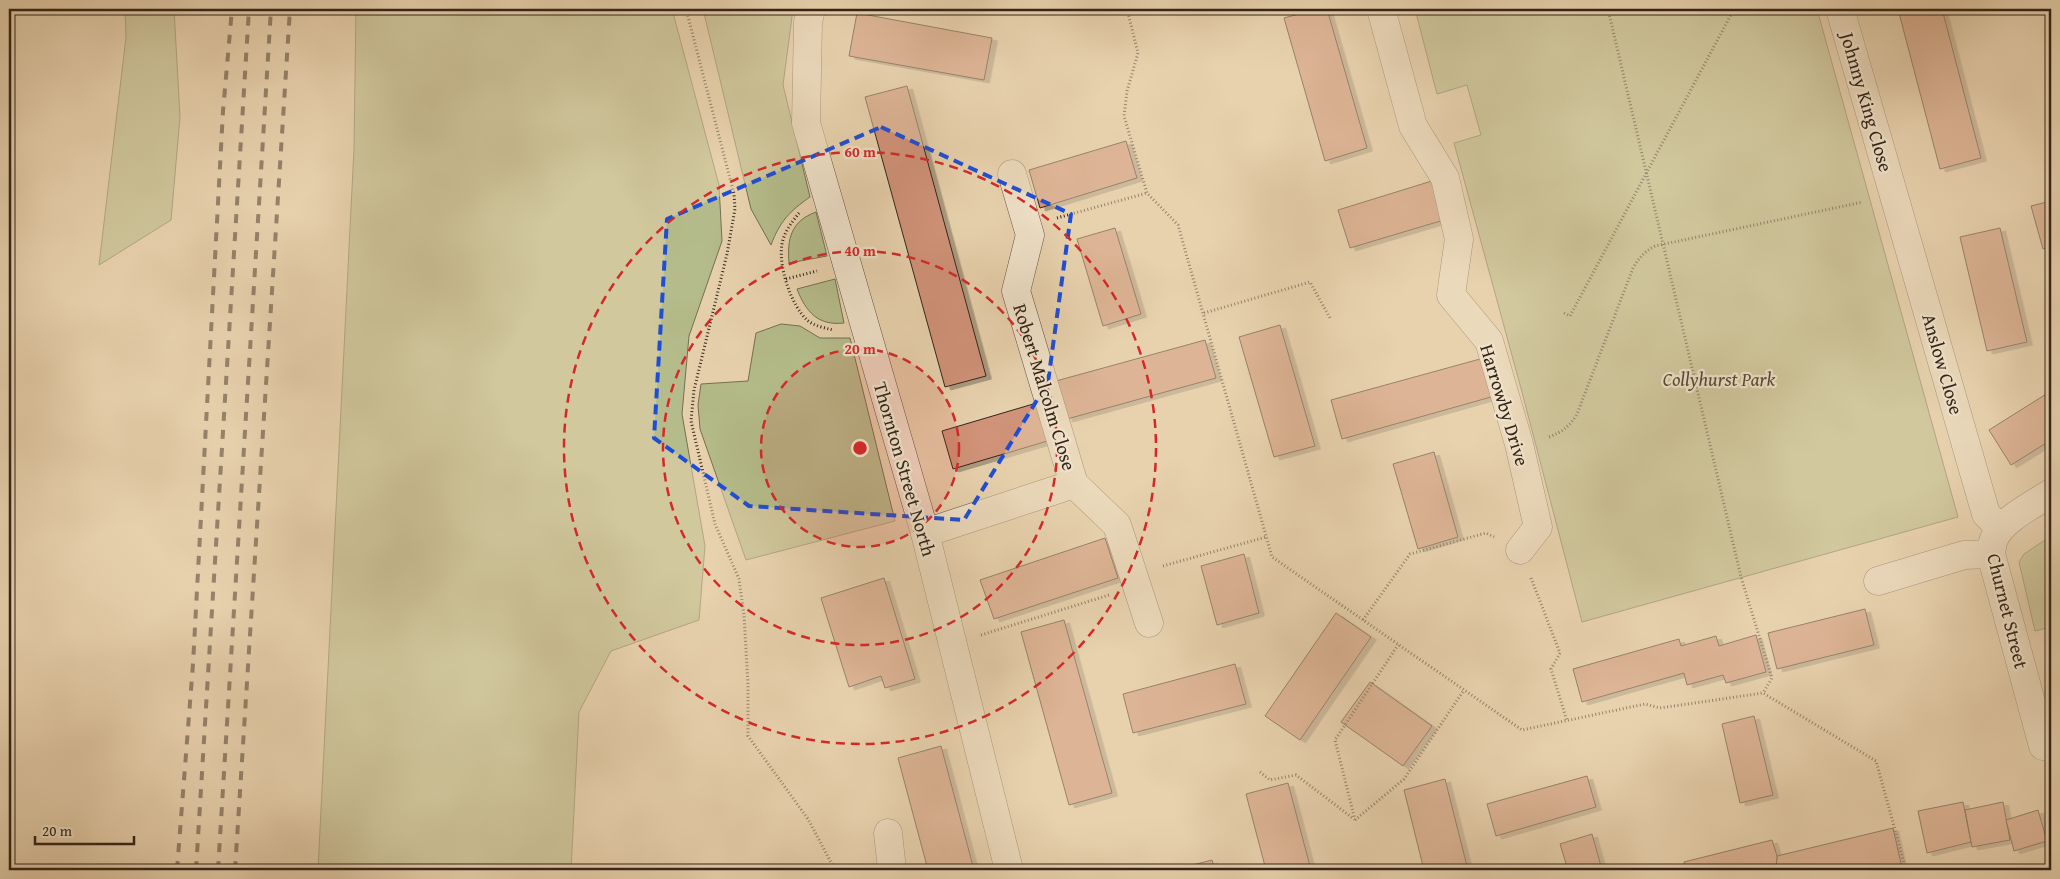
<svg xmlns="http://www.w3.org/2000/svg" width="2060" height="879" font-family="'Gentium Book Plus',serif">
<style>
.green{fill:#b5bc8b;stroke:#747052}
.building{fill:#d19379;stroke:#32251a;filter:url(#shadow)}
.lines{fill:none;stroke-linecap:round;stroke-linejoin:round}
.minor-casing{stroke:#60503f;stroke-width:29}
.path{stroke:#32251a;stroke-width:3;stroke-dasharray:1 2.5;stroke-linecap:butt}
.minor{stroke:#f0e2ca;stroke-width:28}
.rail{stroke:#32251a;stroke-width:4;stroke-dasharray:9 9;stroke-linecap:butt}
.marked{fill:none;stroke:#1d4ed8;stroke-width:4;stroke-dasharray:10 6;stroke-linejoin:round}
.ring{fill:none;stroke:#d62828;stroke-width:2.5;stroke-dasharray:9 6}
.labels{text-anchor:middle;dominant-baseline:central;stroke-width:4.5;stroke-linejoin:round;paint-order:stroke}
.street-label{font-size:19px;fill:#32251a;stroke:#f0e2ca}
.park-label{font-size:19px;font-style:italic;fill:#534b36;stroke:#f0e2ca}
.centre{fill:#d62828;stroke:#f0e2ca;stroke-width:2.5}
.ring-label{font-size:15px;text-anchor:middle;font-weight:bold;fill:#d62828;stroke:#f0e2ca;stroke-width:4.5;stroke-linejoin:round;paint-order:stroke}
</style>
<defs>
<filter id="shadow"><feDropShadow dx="5.5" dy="3" stdDeviation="0" flood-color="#0004"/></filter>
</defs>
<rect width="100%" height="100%" fill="#e8d2ae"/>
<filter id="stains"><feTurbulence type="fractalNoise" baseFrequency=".004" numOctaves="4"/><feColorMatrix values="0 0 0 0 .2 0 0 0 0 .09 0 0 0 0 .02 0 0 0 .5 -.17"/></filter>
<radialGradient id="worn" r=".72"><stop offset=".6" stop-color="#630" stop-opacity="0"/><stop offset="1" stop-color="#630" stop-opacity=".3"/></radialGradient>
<!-- green -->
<g class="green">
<path d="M125,9H174L180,117L171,220L99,265L126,37Z"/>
<path d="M356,9H672L719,185L722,241L689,336L682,414L705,546L699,620L611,651L579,712L571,870H318L354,149Z"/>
<path d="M703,9H793L783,85L810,197C790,211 780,221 771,245L751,209Z"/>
<path d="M1415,9H1817L1958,517L1582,622L1522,392L1454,143L1481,135L1467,85L1437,94Z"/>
<path d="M816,212L827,256L789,263C787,239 791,221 816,212Z"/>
<path d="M835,279L844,323C818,326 806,312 797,289Z"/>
<path d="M781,324L800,326L820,338H850L895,521L746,560L700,429L698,405L701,384L748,381L756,333Z"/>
<path d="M2051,536V627L2035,631L2019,562L2024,554Z"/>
</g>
<!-- building -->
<g class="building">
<path d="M1317,9H1327L1367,148L1325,161L1284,18Z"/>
<path d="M1917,9H1942L1981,158L1940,169L1899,13Z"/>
<path d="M857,13L992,38L984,80L849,56Z"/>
<path d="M907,86L986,376L945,387L865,97Z"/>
<path d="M1126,141L1137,178L1040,208L1029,170Z"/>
<path d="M1435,180L1447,219L1350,248L1338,210Z"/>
<path d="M2051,201V246L2043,249L2031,206Z"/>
<path d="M1115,228L1141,314L1103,326L1077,239Z"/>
<path d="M2000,228L2027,342L1987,351L1960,237Z"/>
<path d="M1280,325L1315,446L1274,457L1239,337Z"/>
<path d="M1205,340L1216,378L1067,419L1056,381Z"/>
<path d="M1480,359L1491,397L1342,439L1331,400Z"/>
<path d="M2051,391V440L2011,465L1989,430Z"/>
<path d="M1040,402L1051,440L953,469L942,431Z"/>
<path d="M1434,452L1458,537L1418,549L1393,464Z"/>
<path d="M1105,538L1118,578L994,619L980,580Z"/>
<path d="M1244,554L1259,613L1217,625L1201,566Z"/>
<path d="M884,578L915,679L885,688L881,676L849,687L821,598Z"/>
<path d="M1865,609L1874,645L1777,669L1768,633Z"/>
<path d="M1336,613L1371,637L1300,740L1265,716Z"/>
<path d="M1064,620L1112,793L1069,805L1021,632Z"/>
<path d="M1756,635L1766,672L1726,683L1723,675L1687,685L1684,673L1582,702L1573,669L1679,639L1681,646L1716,636L1719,646Z"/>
<path d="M1235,664L1246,704L1133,733L1123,694Z"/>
<path d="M1370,682L1432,726L1403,766L1341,722Z"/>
<path d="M1754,716L1773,795L1740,803L1722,724Z"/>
<path d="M941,746L974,870H928L898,758Z"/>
<path d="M1587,776L1596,807L1496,836L1487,804Z"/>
<path d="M1445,779L1468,870H1424L1404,790Z"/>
<path d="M1288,783L1311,870H1266L1246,794Z"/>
<path d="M1963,802L1971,842L1927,853L1918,811Z"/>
<path d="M2003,802L2010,840L1972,847L1965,810Z"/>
<path d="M2038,810L2047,841L2014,851L2006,820Z"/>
<path d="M1893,828L1902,868L1892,870H1776L1777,856Z"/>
<path d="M1592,834L1602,870H1568L1560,844Z"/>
<path d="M1772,840L1777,856L1776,870H1686L1684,862Z"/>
<path d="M1212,860L1215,870H1173Z"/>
</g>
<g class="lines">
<defs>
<g id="minor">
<path d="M811,9L808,22L806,123L925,533L1009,870"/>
<path d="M1381,9L1413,126L1445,178L1459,239L1451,295L1489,341L1519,444L1538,527L1520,550"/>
<path d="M1840,9L1986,514L2000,528"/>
<path d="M1012,174L1030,235L1016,291L1074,484"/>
<path d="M2051,493C2034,504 2002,520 1994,539C1992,543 1992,549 1991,554L2043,746L2051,743"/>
<path d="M925,533L1074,484L1117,525L1149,623"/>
<path d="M1878,581L1964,555L1991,554"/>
<path d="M888,833L892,870"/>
</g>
</defs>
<!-- minor casing -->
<use href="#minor" class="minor-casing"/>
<!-- path -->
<g class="path">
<path d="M686,9L734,194L735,209L727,254L694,390L691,421L715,524L739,579L744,615L748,684V736L808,819L835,870"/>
<path d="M1127,9L1138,53L1127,91L1124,116L1147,193L1178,225L1272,557L1522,730L1645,704L1660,708L1763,693L1876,761L1906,870"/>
<path d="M1608,9L1741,577L1772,678L1763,693"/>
<path d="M799,213C792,222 784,232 782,244C778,266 791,305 807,320C814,326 825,328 833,330"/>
<path d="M1057,218L1147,193"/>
<path d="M786,279L817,271"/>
<path d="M1204,313L1310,282L1330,318"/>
<path d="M1564,313L1570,316L1734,9"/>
<path d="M1549,437C1562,432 1570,426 1577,414L1633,268C1639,258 1644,252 1655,246L1863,202"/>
<path d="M1163,566L1266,537"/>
<path d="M1531,578L1560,653L1551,669L1567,721"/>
<path d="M1363,620L1410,554L1486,533L1494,537"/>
<path d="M981,635L1109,595"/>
<path d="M1260,772L1270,780L1296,775L1354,819"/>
<path d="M1355,820L1335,740L1398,645"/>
<path d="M1355,820L1404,779L1464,690"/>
</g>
<!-- minor -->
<use href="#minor" class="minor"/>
<!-- rail -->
<g class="rail">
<path d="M177,870L193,664L223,111L232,9"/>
<path d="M196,870L249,9"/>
<path d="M218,870L271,9"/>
<path d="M235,870L290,9"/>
</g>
</g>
<!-- marked area -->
<path d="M0 0H2060V879H0ZM881,127L1071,214L1048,382L964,520L749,506L654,438L667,219Z" fill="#e8d2ae" fill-opacity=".55" fill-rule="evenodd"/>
<path class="marked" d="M881,127L1071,214L1048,382L964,520L749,506L654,438L667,219Z"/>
<!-- distance rings -->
<circle cx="860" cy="448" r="99" fill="#d62828" fill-opacity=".12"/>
<g class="ring">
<circle cx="860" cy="448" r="99"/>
<circle cx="860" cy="448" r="197"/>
<circle cx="860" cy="448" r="296"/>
</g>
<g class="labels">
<!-- street labels -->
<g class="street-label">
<text transform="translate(1867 102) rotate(74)">Johnny King Close</text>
<text transform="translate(1943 364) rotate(74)">Anslow Close</text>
<text transform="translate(1045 387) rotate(73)">Robert Malcolm Close</text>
<text transform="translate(1505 405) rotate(73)">Harrowby Drive</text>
<text transform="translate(905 469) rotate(74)">Thornton Street North</text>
<text transform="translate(2008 611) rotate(76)">Churnet Street</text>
</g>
<!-- park labels -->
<g class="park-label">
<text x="1719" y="379">Collyhurst Park</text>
</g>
</g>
<circle cx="860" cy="448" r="8" class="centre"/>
<g class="ring-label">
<text x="860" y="157">60 m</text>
<text x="860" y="256">40 m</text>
<text x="860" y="354">20 m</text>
</g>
<!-- margin -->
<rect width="2060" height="879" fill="none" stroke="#e8d2ae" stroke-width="30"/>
<rect x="10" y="10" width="2040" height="859" fill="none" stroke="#32251a" stroke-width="2.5"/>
<rect x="15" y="15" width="2030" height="849" fill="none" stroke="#32251a"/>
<!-- scale -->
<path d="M35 836v8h99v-8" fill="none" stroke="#32251a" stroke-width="2.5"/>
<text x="42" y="836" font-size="15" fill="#32251a" stroke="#f0e2ca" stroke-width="4" paint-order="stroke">20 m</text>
<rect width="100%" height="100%" filter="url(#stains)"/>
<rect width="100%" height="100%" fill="url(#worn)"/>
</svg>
